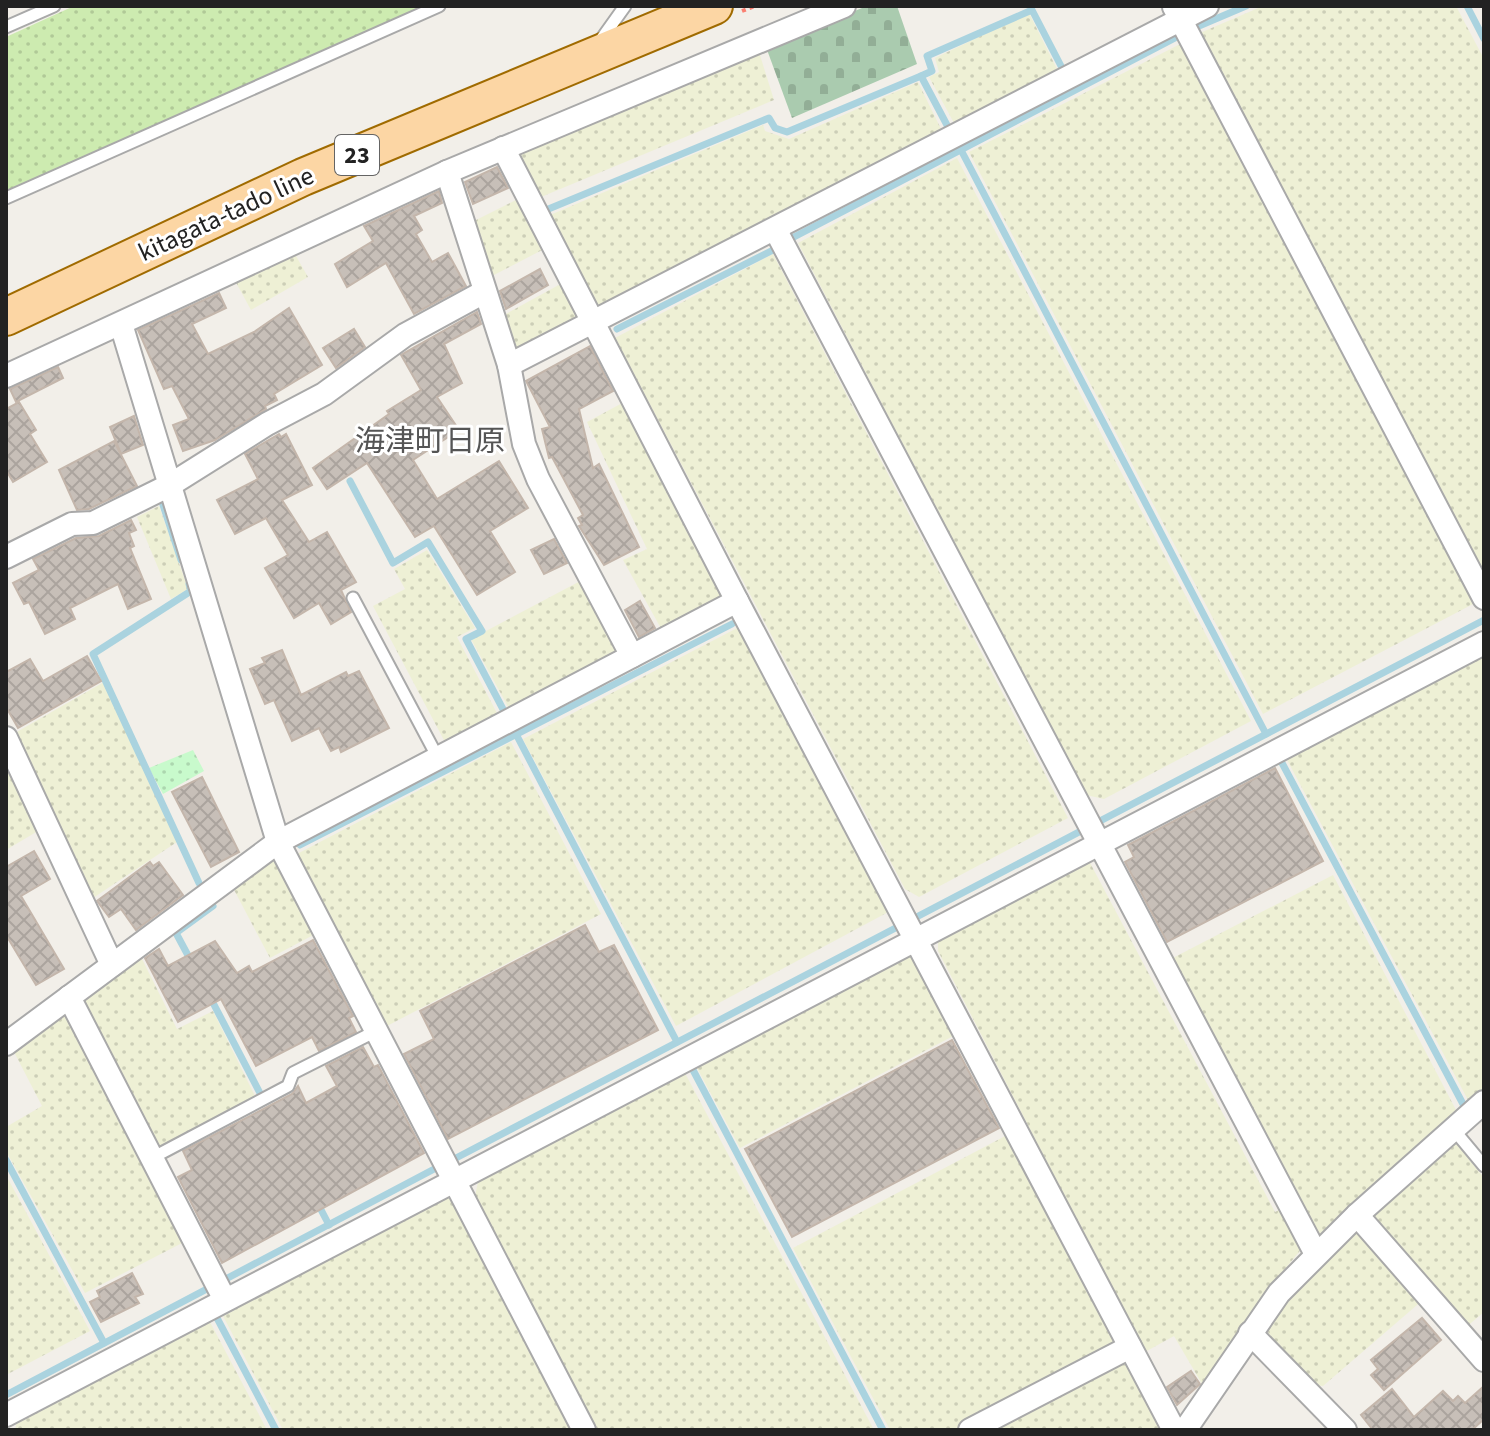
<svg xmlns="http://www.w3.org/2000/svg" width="1490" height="1436" font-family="'Source Sans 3','Noto Sans JP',sans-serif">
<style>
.farmland{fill:url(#farmland-dots)}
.grass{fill:url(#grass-dots)}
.cemetery{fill:url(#cemetery-stones)}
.park{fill:url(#park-dots)}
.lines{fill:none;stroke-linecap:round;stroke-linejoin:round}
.stream{stroke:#aad3df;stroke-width:7}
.building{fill:url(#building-cross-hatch);stroke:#c4b6ab;stroke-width:2}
.service-casing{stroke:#a9a9a9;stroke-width:15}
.minor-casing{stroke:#a9a9a9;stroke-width:26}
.primary-casing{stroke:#a06b00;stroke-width:40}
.path{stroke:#fa8072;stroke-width:4;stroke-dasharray:4 4;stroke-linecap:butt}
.service{stroke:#fff;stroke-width:11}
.minor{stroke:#fff;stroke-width:22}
.primary{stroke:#fcd6a4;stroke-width:36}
.labels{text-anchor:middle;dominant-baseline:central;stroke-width:6;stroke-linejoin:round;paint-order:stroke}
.shield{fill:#fff;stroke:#646464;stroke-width:2}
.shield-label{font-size:24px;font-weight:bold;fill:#222}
.street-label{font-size:26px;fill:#222;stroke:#fff}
.quarter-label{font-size:30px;fill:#555;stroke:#fff}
</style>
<defs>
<pattern id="farmland-dots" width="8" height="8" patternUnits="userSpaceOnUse" patternTransform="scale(2)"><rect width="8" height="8" fill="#eef0d5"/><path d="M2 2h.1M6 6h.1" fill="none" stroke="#ccceb7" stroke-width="1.8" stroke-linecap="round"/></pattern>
<pattern id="grass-dots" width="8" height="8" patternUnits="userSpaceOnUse" patternTransform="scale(2)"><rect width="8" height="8" fill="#cdebb0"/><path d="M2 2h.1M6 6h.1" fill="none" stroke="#b0c997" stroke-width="1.8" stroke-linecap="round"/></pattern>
<pattern id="cemetery-stones" width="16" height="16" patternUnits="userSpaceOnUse" patternTransform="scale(2)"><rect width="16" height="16" fill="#aacbaf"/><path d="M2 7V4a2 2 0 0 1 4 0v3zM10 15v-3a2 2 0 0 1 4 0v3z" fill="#92ae96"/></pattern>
<pattern id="park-dots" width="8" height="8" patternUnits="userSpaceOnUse" patternTransform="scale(2)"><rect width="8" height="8" fill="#c8facc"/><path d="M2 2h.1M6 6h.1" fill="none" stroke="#acd6af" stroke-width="1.8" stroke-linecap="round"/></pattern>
<pattern id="building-cross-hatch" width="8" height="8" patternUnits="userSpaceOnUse" patternTransform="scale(2)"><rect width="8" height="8" fill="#c7bfb8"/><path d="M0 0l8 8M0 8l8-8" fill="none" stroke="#aba49e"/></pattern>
</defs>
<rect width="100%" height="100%" fill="#f2efe9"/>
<!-- farmland -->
<g class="farmland">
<path d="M1263,6H1456L1484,59V576L1200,33Z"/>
<path d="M1029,13L1057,69L954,123L929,77L939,72L935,58Z"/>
<path d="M1186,41L1477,602L1263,714L969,152Z"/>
<path d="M759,52L774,100L541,197L518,157L523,147Z"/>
<path d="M918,82L942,131L604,308L593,302L550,215L763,125L765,131L789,139Z"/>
<path d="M957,158L1251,721L1104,799L1086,795L798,243Z"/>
<path d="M522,197L548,247L492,276L474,221Z"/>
<path d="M292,249L308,277L251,310L233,277Z"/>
<path d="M773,254L1068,818L919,897L905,889L615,338Z"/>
<path d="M566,281L580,318L523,349L513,346L504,315Z"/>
<path d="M626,401L728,597L663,632L623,560L647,549L587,422Z"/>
<path d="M159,506L188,589L171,599L137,517Z"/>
<path d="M427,550L475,628L457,637L499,717L446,744L373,606L405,589L394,569Z"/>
<path d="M586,578L620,653L511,712L471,639Z"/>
<path d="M743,625L892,910L676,1026L523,739Z"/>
<path d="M1484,652V1087L1468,1100L1285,756Z"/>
<path d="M104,682L177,842L93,898L15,733Z"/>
<path d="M511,742L601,914L387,1026L297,854Z"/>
<path d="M6,747L43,828L6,850Z"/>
<path d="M270,855L282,860L319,932L270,958L232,886Z"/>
<path d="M1088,859L1275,1212L1283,1208L1304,1246L1269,1288L1205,1389L1174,1336L1145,1352L938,951V942Z"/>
<path d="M1333,875L1456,1110L1315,1238L1169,960Z"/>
<path d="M140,955L177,1029L213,1011L256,1098L155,1150L81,996Z"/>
<path d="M906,956L916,957L957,1034L740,1148L696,1066Z"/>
<path d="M58,1014L66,1015L186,1241L85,1293L6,1151V1127L42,1106L13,1050Z"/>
<path d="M685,1073L874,1430H598L475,1196L478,1182Z"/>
<path d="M1009,1134L1115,1336L1110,1348L954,1430H890L793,1248Z"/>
<path d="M1454,1141L1484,1178V1312L1465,1328L1372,1223V1211Z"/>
<path d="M6,1175L90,1331L6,1375Z"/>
<path d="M449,1195L460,1200L578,1430H283L223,1316Z"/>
<path d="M1353,1230H1363L1424,1299L1323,1386L1313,1385L1269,1337L1266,1322Z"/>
<path d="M210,1322L267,1430H15L17,1421Z"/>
<path d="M1120,1362L1130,1367L1164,1430H992Z"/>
</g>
<!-- grass -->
<path class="grass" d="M74,6H425L6,192V37Z"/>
<!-- cemetery -->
<path class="cemetery" d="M867,6H897L917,64L792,118L766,47Z"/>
<!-- park -->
<path class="park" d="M193,750L204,771L163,794L149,768Z"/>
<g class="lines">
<!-- stream -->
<g class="stream">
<path d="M1467,6L1484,39"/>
<path d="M1199,26L1246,6"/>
<path d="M921,76L932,71L927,56L1032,10L1061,66"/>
<path d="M961,150L1266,734"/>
<path d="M546,210L769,118L775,128L787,132L921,76L948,127"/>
<path d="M794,237L1175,38"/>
<path d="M617,329L777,248"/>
<path d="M350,481L393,563L428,542L482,631L466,639L505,713"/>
<path d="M163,505L181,560"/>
<path d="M189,584L191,591L93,654L199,883"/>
<path d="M516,734L677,1042"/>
<path d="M1281,761L1463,1104"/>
<path d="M300,845L732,624"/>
<path d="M191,961L176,933L213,906"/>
<path d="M210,997L261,1095"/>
<path d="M693,1070L883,1430"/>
<path d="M456,1158L1484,620"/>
<path d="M6,1160L104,1343"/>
<path d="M318,1204L329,1225"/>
<path d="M217,1318L276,1430"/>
<path d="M6,1395L438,1167"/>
</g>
</g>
<!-- building -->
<g class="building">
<path d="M497,167L508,188L473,204L465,182Z"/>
<path d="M439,191L442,203L414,216L422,230L416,234L432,262L448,253L466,286L414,314L386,263L347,287L335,264L373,241L364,226Z"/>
<path d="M540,269L548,285L506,309L500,291Z"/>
<path d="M219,293L226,308L192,324L208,354L254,332L289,308L322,365L274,394L277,400L265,406L266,409L215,440L183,451L173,425L189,419L172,386L164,389L138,330Z"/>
<path d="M477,312L481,324L444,344L462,383L437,397L459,430L413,460L437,499L499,461L528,508L490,531L515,572L477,595L434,526L415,537L367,463L327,489L313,468L389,414L387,411L421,390L401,355Z"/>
<path d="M354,329L365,347L336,368L323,348Z"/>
<path d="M590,346L613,391L579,409L593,468L599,464L639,547L604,565L579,526L582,525L578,518L583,515L552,457L549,458L542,429L550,427L526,381Z"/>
<path d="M58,367L63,378L16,402L10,389Z"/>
<path d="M19,402L36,430L30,434L47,462L13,482L6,470V409Z"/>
<path d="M134,416L143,445L121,454L110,427Z"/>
<path d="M279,434L281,437L286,434L312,485L282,500L309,542L327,532L356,582L341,590L351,612L331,624L319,603L294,618L265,568L288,555L266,518L235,534L217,500L258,479L245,454Z"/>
<path d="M114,441L137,486L89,509L77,510L59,470Z"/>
<path d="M131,520L136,530L129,533L134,546L130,548L151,599L128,609L118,584L70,608L75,619L45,634L29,602L24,604L13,583L39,570L33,559L76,538L99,536Z"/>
<path d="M554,539L567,563L544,574L531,550Z"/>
<path d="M640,601L655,628L639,637L625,610Z"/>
<path d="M282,650L301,695L346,672L348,676L359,671L389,728L341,752L339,747L331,751L319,728L292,741L274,700L265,704L250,669L265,663L262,658Z"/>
<path d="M87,656L101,681L18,728L6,707V672L30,659L43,681Z"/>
<path d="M1275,768L1323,861L1167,942L1125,862L1134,857L1128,845Z"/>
<path d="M202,777L239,852L211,867L172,792Z"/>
<path d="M34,851L50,879L21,896L64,969L36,985L6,935V867Z"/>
<path d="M150,862L153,866L159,862L183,895L136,930L121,909L109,917L97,901Z"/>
<path d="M585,925L599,952L614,945L658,1030L448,1139L404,1054L434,1039L420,1011Z"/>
<path d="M313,940L353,1016L349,1018L356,1032L319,1051L312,1037L256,1066L221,999L178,1022L145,958L159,949L168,966L215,941L237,973L249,966L252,972Z"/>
<path d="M952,1040L999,1128L792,1237L745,1149Z"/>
<path d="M363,1047L374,1067L378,1065L424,1153L222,1263L178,1177L192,1170L183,1151L292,1094L298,1086L306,1103L337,1086L326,1066Z"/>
<path d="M132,1273L143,1294L135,1297L139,1303L101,1322L90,1302L100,1297L97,1291Z"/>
<path d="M1422,1318L1441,1340L1384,1390L1371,1375L1378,1369L1371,1360Z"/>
<path d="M1191,1371L1200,1384L1177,1405L1167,1387Z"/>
<path d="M1484,1386V1419L1472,1430H1373L1361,1415L1392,1389L1414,1417L1443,1391L1453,1401L1458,1396L1465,1403Z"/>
</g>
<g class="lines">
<defs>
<g id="service">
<path d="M6,27L54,6"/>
<path d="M600,41L625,6"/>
<path d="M6,198L439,6"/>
<path d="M353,598L438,758"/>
<path d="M1454,1130L1484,1166"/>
<path d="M152,1158L288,1086L293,1073L376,1031"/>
</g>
<g id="minor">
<path d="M1174,7L1484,598"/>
<path d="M503,148L737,601L1174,1430"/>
<path d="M447,172L509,365L524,444L538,479L632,656"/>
<path d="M775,229L1316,1254"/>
<path d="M121,324L278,842L584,1430"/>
<path d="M509,365L1207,6"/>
<path d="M6,376L447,172L844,6"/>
<path d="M6,557L72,524L93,523L170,485L267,424L324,394L405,335L484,292"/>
<path d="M6,738L112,965"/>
<path d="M69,997L225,1300"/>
<path d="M6,1044L278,842L737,601"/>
<path d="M1357,1215L1484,1360"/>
<path d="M1250,1333L1345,1430"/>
<path d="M6,1415L1484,643"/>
<path d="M970,1430L1130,1347"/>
<path d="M1185,1430L1279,1293L1357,1215L1484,1102"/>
</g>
<path id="primary" d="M6,317L303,177L714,6"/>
</defs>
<!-- service casing -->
<use href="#service" class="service-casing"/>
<!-- minor casing -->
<use href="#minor" class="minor-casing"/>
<!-- primary casing -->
<use href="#primary" class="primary-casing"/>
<!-- path -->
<path class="path" d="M742,11L755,6"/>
<!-- service -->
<use href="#service" class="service"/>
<!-- minor -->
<use href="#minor" class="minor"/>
<!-- primary -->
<use href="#primary" class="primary"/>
</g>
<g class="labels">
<!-- shield labels -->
<rect class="shield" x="335" y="135" width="44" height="40" rx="6"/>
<g class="shield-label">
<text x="357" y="155">23</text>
</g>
<!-- street labels -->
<g class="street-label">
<text transform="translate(226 214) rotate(-25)">kitagata-tado line</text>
</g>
<!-- quarter labels -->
<g class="quarter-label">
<text x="430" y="441">海津町日原</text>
</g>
</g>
<!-- border -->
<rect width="1490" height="1436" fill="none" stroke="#222222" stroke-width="16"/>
</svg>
